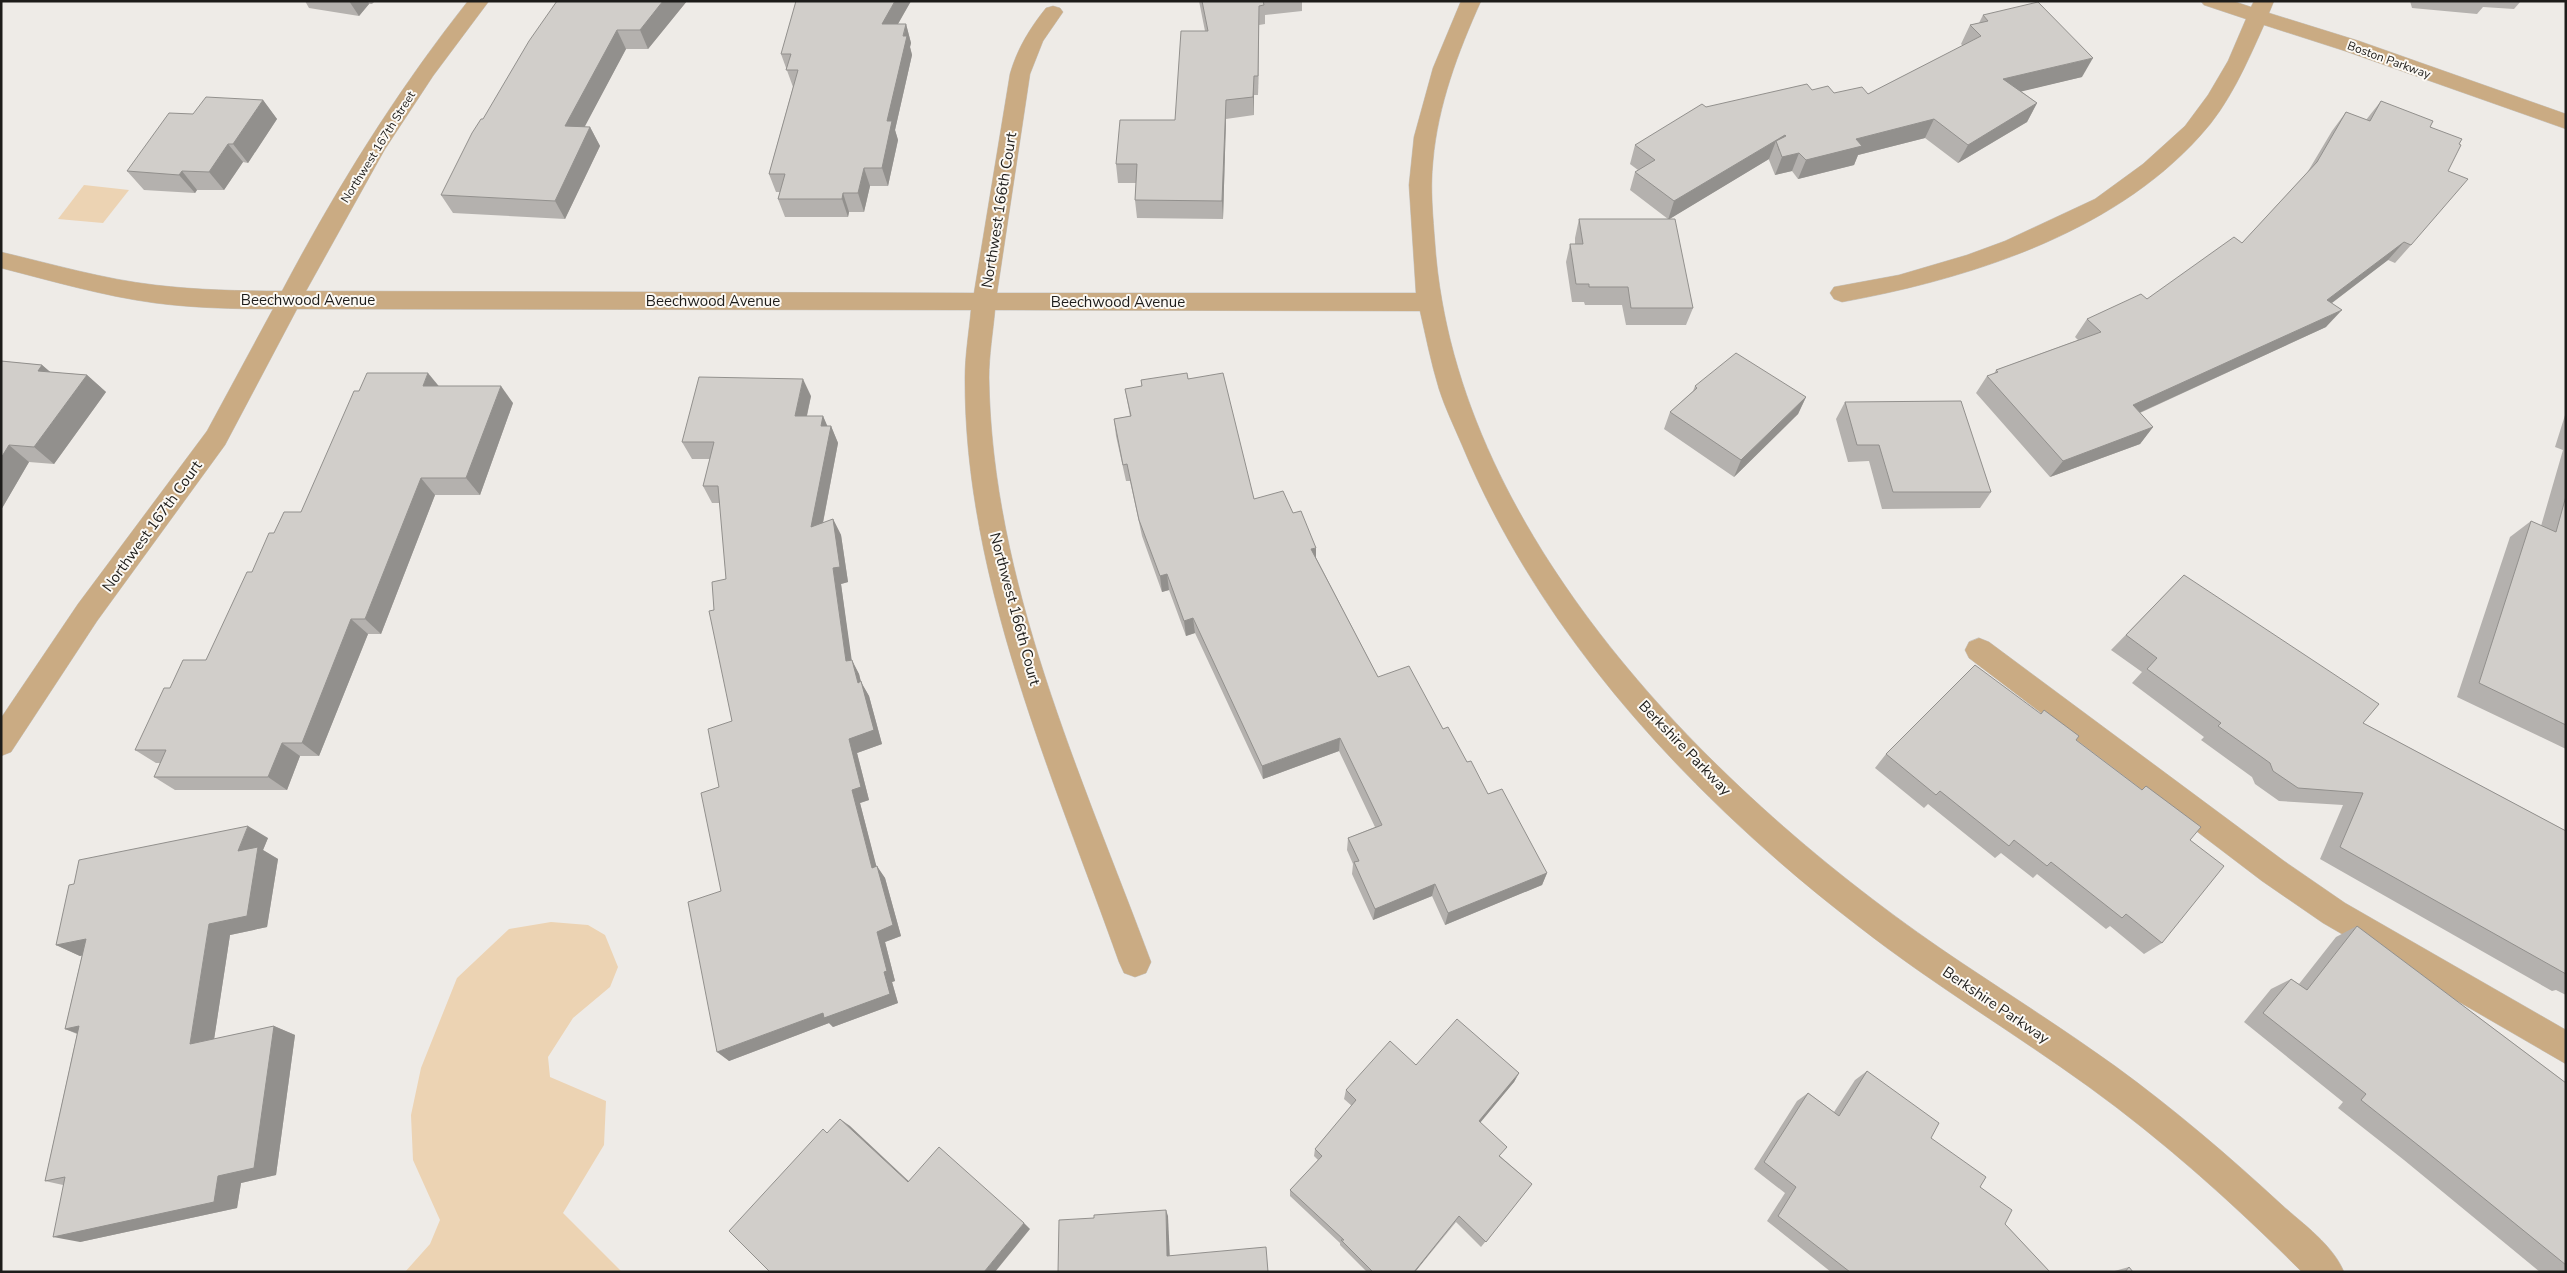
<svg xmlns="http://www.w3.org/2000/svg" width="2567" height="1273" font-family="'Nunito Sans',sans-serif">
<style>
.green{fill:#ecd3b3}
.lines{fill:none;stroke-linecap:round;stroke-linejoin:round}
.lane-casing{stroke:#c8c6c2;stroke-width:1}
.street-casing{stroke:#c8c6c2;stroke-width:1}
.lane{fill:#caab83;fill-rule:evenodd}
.street{fill:#caab83;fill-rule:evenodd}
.wall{fill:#b4b1ae}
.shaded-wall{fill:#92908d}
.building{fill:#d1ceca;stroke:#92908d}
.labels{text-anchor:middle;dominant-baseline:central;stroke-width:4;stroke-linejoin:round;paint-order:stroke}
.far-street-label{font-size:12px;fill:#1d1c1a;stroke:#fcf9f4}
.street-label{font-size:15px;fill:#1d1c1a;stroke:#fcf9f4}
</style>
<rect width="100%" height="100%" fill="#eeebe7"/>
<!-- green -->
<g class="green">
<path d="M84,185L129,190L103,223L58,219Z"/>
<path d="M551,922L588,925L605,935L618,967L610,987L573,1018L548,1057L550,1077L606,1101L604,1145L563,1213L622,1272H405L430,1244L440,1220L413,1160L411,1115L421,1068L457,978L509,929Z"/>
</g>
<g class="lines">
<defs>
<path id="lane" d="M1979,638L1989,642L2284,861L2345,903L2566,1030V1064L2323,923L2262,881L1969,658L1965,650L1969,642Z"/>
<g id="street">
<path d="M468,1H489L433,76L385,149L306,291L974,293L1010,74C1017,49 1030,28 1046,8L1053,6L1060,8L1063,12L1043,41L1030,74L997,293H1416L1409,185L1414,137L1433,68L1461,1H1481C1458,52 1438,105 1433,161C1430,189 1433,217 1435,244C1456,543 1727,806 1962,963C2013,997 2065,1030 2115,1066C2174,1109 2229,1156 2282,1205C2303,1224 2333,1245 2344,1272H2302C2236,1206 2165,1142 2089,1087C2013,1032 1932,984 1858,926C1694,800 1542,638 1462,445C1454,426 1445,408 1439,389C1431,363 1426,337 1420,311L995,310C993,332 989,355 989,378C992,582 1081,774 1151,962L1146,973L1135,977L1124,973L1119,962C1053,776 964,578 965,378C965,355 969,332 971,310L297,309L225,445L97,621L11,752L1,756V718L78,604L207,431L273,309C234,309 194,308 155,303C103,296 52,281 1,268V252C52,264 103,279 155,285C197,290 240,291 282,291C336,189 396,92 468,1Z"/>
<path d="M2201,1H2233L2251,7L2254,1H2274L2269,13L2359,41L2566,114V129L2345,51L2264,25C2247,63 2229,105 2200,136C2112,234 1968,279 1842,302L1834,299L1830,293L1834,287L1899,275L1967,255L2005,241L2095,199L2143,164L2185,126L2208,95L2228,61L2246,19L2204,5Z"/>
</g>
</defs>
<!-- lane casing -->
<use href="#lane" class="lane-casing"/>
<!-- street casing -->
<use href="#street" class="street-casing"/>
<!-- lane -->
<use href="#lane" class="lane"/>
<!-- street -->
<use href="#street" class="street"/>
</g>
<!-- wall -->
<g class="wall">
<path d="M305,1H375L372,4H369L359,16L309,8Z"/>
<path d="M557,1H687L648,49H626L584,127H590L600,146L565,219L453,213L441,195Z"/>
<path d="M911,1L898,24H906L911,43L910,47L912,55L895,130L898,140L888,186H870L864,212H849L848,217H785L778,199L780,192H776L769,174L793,87L781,54Z"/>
<path d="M1199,1H1302V11L1265,15V24L1259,25L1258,95H1254V115L1226,119L1223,219L1137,218L1135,200L1136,183H1118L1116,164L1175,120L1205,31Z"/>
<path d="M2410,1H2521L2514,9L2483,7L2477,14L2412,8Z"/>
<path d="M1983,15L2082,77L2021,91L2037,103L2027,122L1958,163L1925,138L1858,155L1854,165L1798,179L1792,171L1775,175L1769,160V159L1669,219L1693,308L1686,325H1626L1622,305H1585L1584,302H1572L1566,262L1570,244H1575V238L1579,219H1668L1630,190L1635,172L1638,170L1630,164L1635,145L1706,107L1812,90L1834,93L1868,94L1963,46L1961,44L1970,25L1979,23Z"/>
<path d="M263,100L277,119L248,163L243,162L224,190H197L195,193L144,190L127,171L193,114Z"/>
<path d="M2381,101L2430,127L2459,144L2411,245L2395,263L2388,260L2332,303L2326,327L2140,413L2153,427L2140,444L2050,477L1976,393L1987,376L1994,374L1996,370L2078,340L2075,337L2087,319L2147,299L2242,243L2307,173L2332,131L2346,112L2366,120Z"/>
<path d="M1,361L42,365L50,372L87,375L106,392L54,464L29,462L1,510Z"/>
<path d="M1188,379L1254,499L1293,513L1378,677L1443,729L1467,762L1488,794L1547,873L1542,885L1445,925L1432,896L1373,920L1352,874L1353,864L1347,850L1348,838L1375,827L1339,751L1263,779L1195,633L1186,636L1169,590L1162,592L1142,536L1130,481H1126L1116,436L1114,419L1130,416L1125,389L1142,387L1141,380Z"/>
<path d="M438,386L513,403L480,495H435L381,634H368L319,756H300L287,790H175L154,777L160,763H156L135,750L170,688L206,660L252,572L274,533L301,512Z"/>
<path d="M1695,386L1806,397L1798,414L1734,477L1664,429L1670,412L1693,391Z"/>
<path d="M811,396L807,416H823L827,426H831L838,443L823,523L833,519L841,535L848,582L841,584L851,660L859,674L861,682L869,696L882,744L857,753L869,800L860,803L876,866L885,878L901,936L885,942L895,981L892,982L898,1003L833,1027L829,1023L729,1061L721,891L719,787L732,721L714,610L726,579L720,503H712L703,486L710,459H692L682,442Z"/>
<path d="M1845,402L1991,492L1980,508L1882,509L1869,461L1848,462L1836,419Z"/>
<path d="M2566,412V749L2457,697L2510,537L2531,521L2541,526L2563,450L2555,447Z"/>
<path d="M2184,575L2363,723L2566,831V995L2556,990L2552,991L2320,859L2343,805L2279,801L2255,784L2252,777L2201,740L2204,737L2132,683L2142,672L2111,650Z"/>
<path d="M2076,740L2142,790L2146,786L2190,840L2162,943L2144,954L2110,926L2106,929L2037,874L2033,878L2001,853L1995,858L1928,804L1924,808L1875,768L1886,754Z"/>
<path d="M268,838L263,850L278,859L267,927L230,935L214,1039L274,1026L295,1035L276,1175L241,1183L237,1208L80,1242L63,1185L45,1181L77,1034L65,1029L82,955L80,956L56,945L74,884Z"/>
<path d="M2357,926L2566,1083V1272H2540L2404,1160L2338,1108L2343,1102L2244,1022L2271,989L2291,979L2299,984L2336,937Z"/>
<path d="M1416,1065L1519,1073L1514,1082L1480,1122L1500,1156L1532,1184L1481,1247L1456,1222L1415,1272H1367L1340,1245V1243L1290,1196V1190L1318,1160L1314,1156L1315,1149L1352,1106L1344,1099L1346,1090Z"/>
<path d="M1867,1071L1931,1138L1980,1187L2005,1224L2050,1272H1831L1767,1221L1785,1193L1754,1169L1797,1101L1808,1093L1834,1112L1855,1080Z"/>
<path d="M2129,1267L2133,1272H2111Z"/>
</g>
<!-- shaded-wall -->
<g class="shaded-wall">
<path d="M349,1H368L369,4L359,16Z"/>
<path d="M663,1H687L648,49L640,30Z"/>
<path d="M895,1H911L887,43L882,24Z"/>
<path d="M1259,6V25L1258,95V76Z"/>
<path d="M906,24L911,43L910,47L912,55L895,130L898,140L888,186L882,168L887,121Z"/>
<path d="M617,30L626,49L575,145L565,126Z"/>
<path d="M2093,58L2082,77L1994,98L2003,79Z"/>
<path d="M1254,76V115L1253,97Z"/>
<path d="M263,100L277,119L248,163L233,144Z"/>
<path d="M1226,100V119L1223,219L1222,201Z"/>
<path d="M2037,103L2027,122L1958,163L1968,145Z"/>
<path d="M1934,119L1925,138L1858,155L1854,165L1798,179L1806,160L1856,139Z"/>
<path d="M590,127L600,146L565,219L555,201Z"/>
<path d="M1785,135L1779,151L1776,141L1769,159L1668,220L1674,201Z"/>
<path d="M228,144L243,162L224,190L209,172Z"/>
<path d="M1799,153L1792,171L1775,175L1782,157Z"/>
<path d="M864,168L870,186L864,212L858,193Z"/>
<path d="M182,171L197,190L195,193L179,175Z"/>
<path d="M843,193L849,212L848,217L842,199Z"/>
<path d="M2404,242L2388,260L2312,318L2327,300Z"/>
<path d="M2342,310L2326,327L2119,422L2133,405Z"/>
<path d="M42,365L62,382L38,371Z"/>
<path d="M428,373L442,390L423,386Z"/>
<path d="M87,375L106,392L54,464L34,447Z"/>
<path d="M803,379L811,396L803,433L795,416Z"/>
<path d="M501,386L513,403L480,495L466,478Z"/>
<path d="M1806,397L1798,414L1734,477L1741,460Z"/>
<path d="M823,416L830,432L831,426L838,443L819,543L811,527L821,426Z"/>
<path d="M2153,427L2140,444L2050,477L2063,461Z"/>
<path d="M9,445L29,462L1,510V458Z"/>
<path d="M421,478L435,495L381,634L365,619Z"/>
<path d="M833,519L841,535L848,582L841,584L854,676L846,661L833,568Z"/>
<path d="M1316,548V563L1311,549Z"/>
<path d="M1167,574L1169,590L1162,592L1160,576Z"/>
<path d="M1193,618L1195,633L1186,636L1184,621Z"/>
<path d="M351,619L368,634L319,756L302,743Z"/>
<path d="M852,660L859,674L861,682L869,696L882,744L857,753L869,800L860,803L880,880L872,868L852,790L849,739L858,683Z"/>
<path d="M1340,738L1339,751L1263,779L1262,766Z"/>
<path d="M282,743L300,756L287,790L268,777Z"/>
<path d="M248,826L268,838L263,850L278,859L267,927L230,935L212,1053L190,1044L209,924Z"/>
<path d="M877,866L885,878L901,936L885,942L895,981L892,982L898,1003L833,1027L829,1023L729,1061L717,1052L823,1013L884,972L877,932Z"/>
<path d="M1547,873L1542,885L1445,925L1448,913Z"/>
<path d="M1435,884L1432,896L1373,920L1375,909Z"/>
<path d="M86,939L109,950L80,956L56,945Z"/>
<path d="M79,1026L90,1038L65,1029Z"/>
<path d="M274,1026L295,1035L276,1175L241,1183L237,1208L80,1242L53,1237L218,1176Z"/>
<path d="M1519,1073L1514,1082L1475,1129L1479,1121Z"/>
<path d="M840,1119L850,1126L916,1188L908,1182Z"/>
<path d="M1166,1210L1168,1216L1170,1260L1167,1256Z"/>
<path d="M1459,1216L1415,1272H1414Z"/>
<path d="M1024,1223L1030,1229L995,1272H984Z"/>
</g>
<!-- building -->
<g class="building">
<path d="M557,1H663L640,30H617L565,126L590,127L555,201L441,195L472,133L481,119H483L529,41Z"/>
<path d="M796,1H895L882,24H906L903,36H907L887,121H892L882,168H864L858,193H843L842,199H778L785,174H769L798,70H786L791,54H781Z"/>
<path d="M1202,1H1263L1264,5L1259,6L1258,76H1254L1253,97L1226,100L1222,201L1135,200L1137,164H1116L1120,120H1175L1181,31H1208Z"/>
<path d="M2038,2L2093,58L2003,79L2037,103L1968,145L1934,119L1856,139L1862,146L1806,160L1799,153L1782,157L1776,141L1786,136L1785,135L1674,201L1635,172L1655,160L1635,145L1702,104L1706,107L1807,84L1812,90L1828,86L1834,93L1862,87L1868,94L1981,36L1970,25L1988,21L1983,15Z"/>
<path d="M206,97L263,100L233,144H228L209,172L182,171L179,175L127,171L169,113L193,114Z"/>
<path d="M2381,101L2433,121L2430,127L2462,139L2459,144L2461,145L2448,171L2468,179L2411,245L2404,242L2327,300L2342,310L2133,405L2153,427L2063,461L1987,376L1998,372L1996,370L2101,332L2087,319L2141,294L2147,299L2234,237L2242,243L2317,162L2346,112L2370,121Z"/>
<path d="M1579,219H1675L1693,308H1631L1628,287H1589V284H1576L1570,244H1583Z"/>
<path d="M1736,353L1806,397L1741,460L1670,412L1697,388L1695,386Z"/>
<path d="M1,361L42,365L38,371L87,375L34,447L9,445L1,458Z"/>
<path d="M367,373H428L423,386H501L466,478H421L365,619H351L302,743H282L268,777H154L166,750H135L164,688H170L183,660H206L247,572H252L269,533H274L284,512H301L354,391H359Z"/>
<path d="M1187,373L1188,379L1223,373L1254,499L1283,491L1293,513L1301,511L1316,548L1311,549L1378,677L1409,666L1443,729L1448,727L1467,762L1471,761L1488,794L1502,789L1547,873L1448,913L1435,884L1375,909L1354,862L1359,861L1348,838L1382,825L1340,738L1262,766L1193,618L1184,621L1167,574L1160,576L1139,520L1127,464L1123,465L1114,419L1131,416L1125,389L1142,386L1141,380Z"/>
<path d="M699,377L803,379L795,416H823L821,426H831L811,527L833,519L840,567L833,568L846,661L852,660L858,683L861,681L874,730L849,739L861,787L852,790L872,868L877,866L893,925L877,932L887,971L884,972L890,994L824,1018L823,1013L717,1052L688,902L721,891L701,793L719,787L708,729L732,721L709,611L714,610L712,582L726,579L718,486H703L714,442H682Z"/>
<path d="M1961,401L1991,492H1893L1879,445H1857L1845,402Z"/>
<path d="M2566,496V725L2479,683L2531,521L2556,532Z"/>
<path d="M2184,575L2379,704L2363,723L2566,831V974L2340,847L2363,793L2298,788L2273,771L2270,763L2218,726L2221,723L2147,669L2157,658L2126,635Z"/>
<path d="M1975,665L2041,714L2044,710L2079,736L2076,740L2142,790L2146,786L2201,827L2190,840L2224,866L2162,943L2126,914L2122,918L2051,862L2047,866L2014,840L2009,846L1940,791L1936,795L1886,754Z"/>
<path d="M248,826L238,851L258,847L247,916L209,924L190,1044L274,1026L254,1168L218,1176L214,1202L53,1237L65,1177L45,1181L79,1026L65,1029L86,939L56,945L69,885L74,884L79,860Z"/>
<path d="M2357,926L2566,1083V1265L2428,1153L2361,1100L2366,1094L2263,1013L2291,979L2307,990Z"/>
<path d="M1457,1019L1519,1073L1479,1121L1507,1147L1499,1156L1532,1184L1486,1242L1459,1216L1414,1272H1373L1341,1240H1344L1290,1190L1322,1156L1315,1149L1356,1100L1346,1090L1390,1041L1416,1065Z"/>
<path d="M1867,1071L1939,1123L1931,1138L1986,1177L1980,1187L2012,1210L2005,1224L2050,1272H1850L1778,1216L1796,1187L1764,1162L1808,1093L1839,1116Z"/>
<path d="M840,1119L908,1182L939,1147L1024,1223L984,1272H770L729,1231L823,1129L827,1133Z"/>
<path d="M1166,1210L1167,1256L1266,1247L1268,1272H1058L1059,1220L1094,1218V1215Z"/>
<path d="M2129,1267L2133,1272H2125Z"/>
</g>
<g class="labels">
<!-- far-street labels -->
<g class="far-street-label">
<text transform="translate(2389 60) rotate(20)">Boston Parkway</text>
<text transform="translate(378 147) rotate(-58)">Northwest 167th Street</text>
</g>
<!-- street labels -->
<g class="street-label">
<text transform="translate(999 210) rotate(-81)">Northwest 166th Court</text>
<text x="308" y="300">Beechwood Avenue</text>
<text x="713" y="301">Beechwood Avenue</text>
<text x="1118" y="302">Beechwood Avenue</text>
<text transform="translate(152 526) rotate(-54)">Northwest 167th Court</text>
<text transform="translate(1015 609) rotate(75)">Northwest 166th Court</text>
<text transform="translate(1685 748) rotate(46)">Berkshire Parkway</text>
<text transform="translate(1996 1005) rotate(34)">Berkshire Parkway</text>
</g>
</g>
<!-- border -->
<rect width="2567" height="1273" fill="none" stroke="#1d1c1a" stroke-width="5"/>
</svg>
